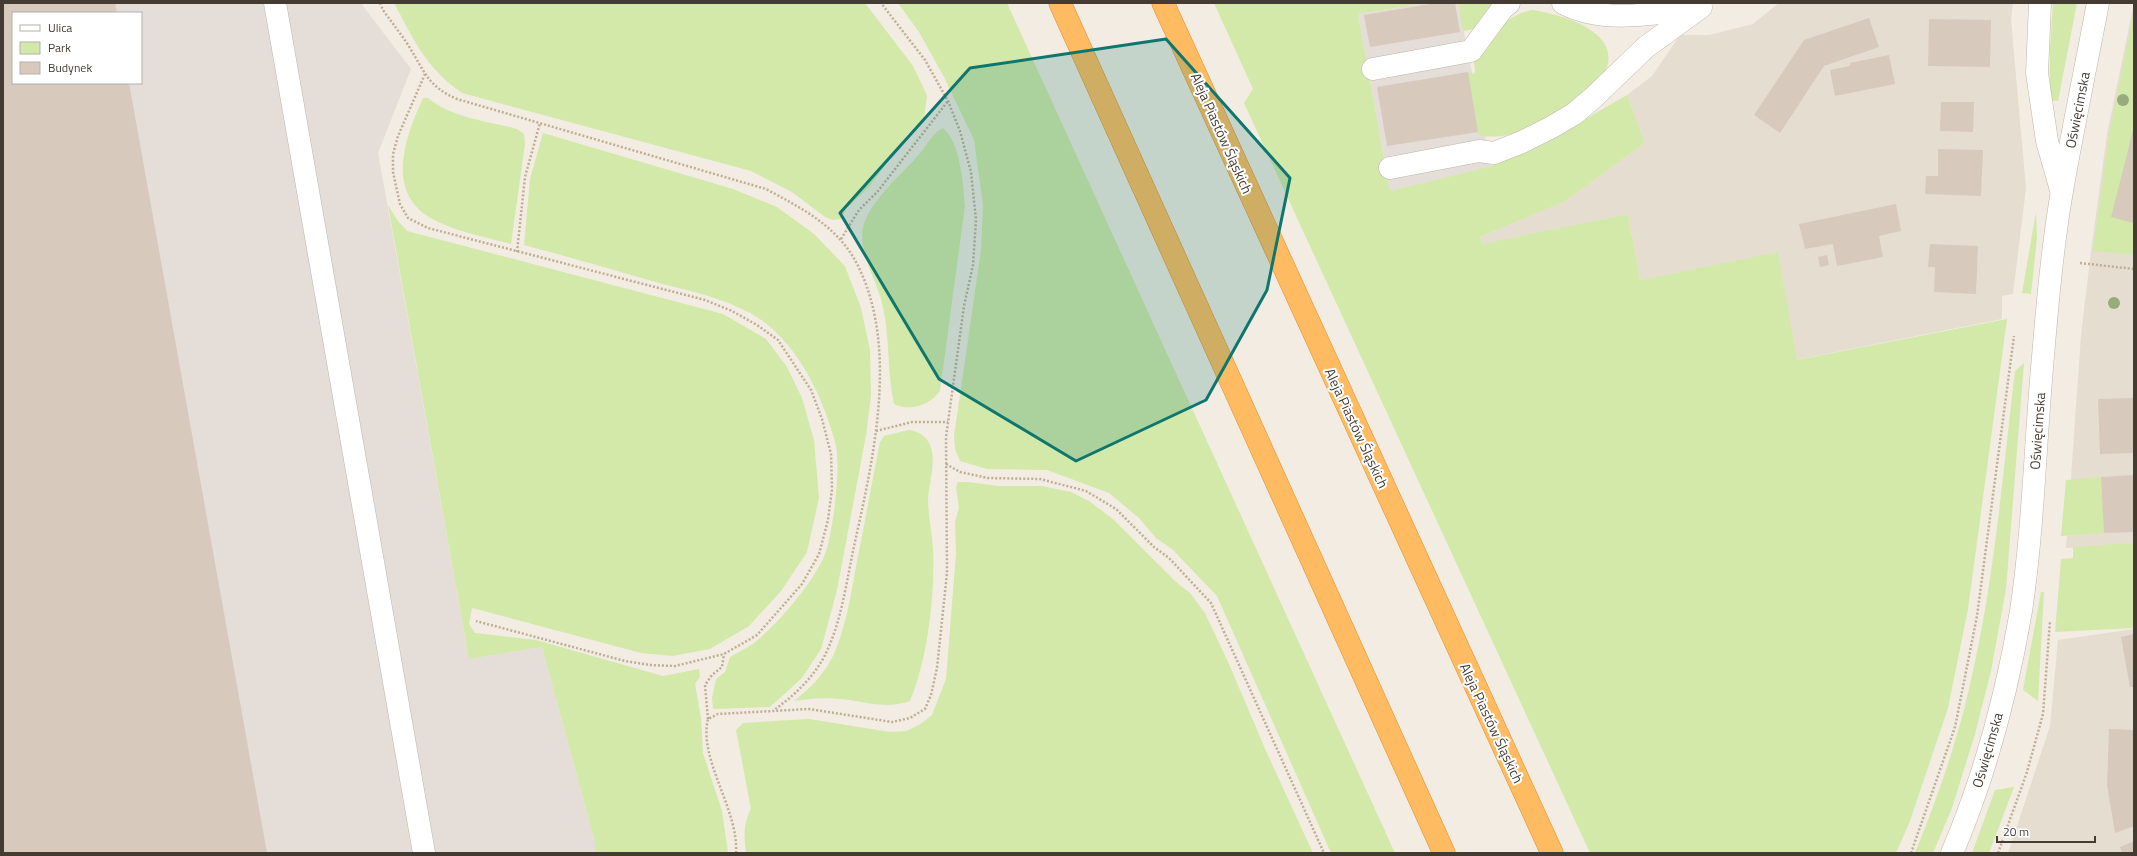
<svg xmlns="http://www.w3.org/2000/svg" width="2137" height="856" font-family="'Titillium Web',sans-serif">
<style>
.residential{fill:#e6ddd1}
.industrial{fill:#e4ddd8;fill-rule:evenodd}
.green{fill:#d2e9a9}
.building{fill:#d7c9bb}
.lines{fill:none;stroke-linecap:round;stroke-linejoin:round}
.minor-casing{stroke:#c1b6a8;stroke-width:23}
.highway-casing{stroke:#e28e2c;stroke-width:23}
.path{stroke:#c0ad96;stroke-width:2.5;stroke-dasharray:2 2;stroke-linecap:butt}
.minor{stroke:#fff;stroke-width:22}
.highway{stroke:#ffbb61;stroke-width:22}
.tree{fill:#97ac7a}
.marked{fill:#0f766e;fill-opacity:0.2;stroke:#0f766e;stroke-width:3;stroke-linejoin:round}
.labels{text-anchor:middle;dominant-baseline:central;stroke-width:4;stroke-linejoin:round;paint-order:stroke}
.street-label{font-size:14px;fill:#443c33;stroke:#fff}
</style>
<rect width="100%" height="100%" fill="#f2ece3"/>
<!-- residential -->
<g class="residential">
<path d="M1779,3H2013L2011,20L2026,188L2013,294L2002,296V319L1796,360L1778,253L1640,280L1628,214L1482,245L1480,237L1564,202L1645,143L1627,95L1652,76L1680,35H1709L1753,24Z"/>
<path d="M2134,3V544L2066,548L2081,335L2091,251L2107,134Z"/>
<path d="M2134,629V853H2008L2050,726L2058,640Z"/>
</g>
<!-- industrial -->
<g class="industrial">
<path d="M3,3H362L363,6L411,69L378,153L469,659L542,647L595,842V853H3ZM13,13H141V83H13Z"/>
<path d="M1425,3H1458L1491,166L1390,191L1358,14Z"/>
</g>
<!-- green -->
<g class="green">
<path d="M394,3H865L913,66L927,95L924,119L907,135L869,187L846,209L841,219L833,220L825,217L792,192L751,171L462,93C426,68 414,40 394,3Z"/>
<path d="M898,3H1007L1395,853H1331L1217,596L1172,549L1156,538L1139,518L1109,493L1047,470L987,469L960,461L955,449L954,436L981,250L983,205L974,140L944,77L919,32Z"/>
<path d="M1214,3H1425L1358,14L1390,191L1491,166L1563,132L1627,95L1645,143L1564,202L1480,237L1482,244L1628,214L1640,280L1778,252L1797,360L2007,319L1968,609L1948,708L1910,821L1896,853H1590L1244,103L1253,89Z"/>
<path d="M1458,3H1497L1474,29L1463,31Z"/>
<path d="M2053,3H2077L2058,101L2050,100V49Z"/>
<path d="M1532,10C1559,14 1619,30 1607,67C1604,77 1594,83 1587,90C1558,114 1521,141 1481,136L1478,132L1468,72L1473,74L1475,72L1474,62C1490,38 1502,16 1532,10Z"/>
<path d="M2134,10V255L2093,251L2109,134Z"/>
<path d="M423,98H428C452,118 487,121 517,129L524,134L525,144L511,244C486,237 452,231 429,217C385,190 406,135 423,98Z"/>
<path d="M943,128C961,144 963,183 965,206L940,391C930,405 910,412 894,404C887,372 890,339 883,307C878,283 862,260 862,235C862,206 904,173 921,152C928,143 933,133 943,128Z"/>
<path d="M543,133L733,189L777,207L814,234L845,266L861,308L870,350L871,396L866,435L837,590L821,649L802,678L770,707L713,709L712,698L716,679L725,672L730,657C740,651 752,646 760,638C781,620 811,584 823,559C833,538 841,468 836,446C824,398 797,340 752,314C723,298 690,291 659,283C614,270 569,257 524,245L530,179Z"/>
<path d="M388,205L398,221L407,231L723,314L766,339L787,367L802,398L814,440L819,498L807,552L781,591L749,626L710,649L672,656L641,653L472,608L469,624L475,633L536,640L663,676L699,669L700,677L695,684L701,718L703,753L722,811L728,853H595V842L542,647L469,659Z"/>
<path d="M2036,212L2037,238L2031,294L2022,293Z"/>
<path d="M2024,363L2006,589L1991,671L1975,734L1952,808L1933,853H1915C1939,794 1960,734 1973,671C1995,573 2003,471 2015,371Z"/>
<path d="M909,430C919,431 928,437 931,448C936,463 929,483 928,499C928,515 932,532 933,548C935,593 928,659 910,701C889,709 871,703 849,700C831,697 812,698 794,701C808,690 823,676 832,658C846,629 851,594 857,561C865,522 872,482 880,442L884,436Z"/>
<path d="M2101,477L2104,533L2061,536L2066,480Z"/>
<path d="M958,482H968L998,486H1041L1071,492L1089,501L1114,520L1176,582L1190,593L1205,613L1229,664L1266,751L1313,853H746C744,836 743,824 751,809L736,730L743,723L809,719L890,732L906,731L919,725L932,715L946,679L956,554L955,522L959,508L956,487Z"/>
<path d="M2134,543V628L2055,632L2061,559L2073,558V547Z"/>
<path d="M2041,592H2044L2038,701L2023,690Z"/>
<path d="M2014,787L1989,853H1972L1995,790Z"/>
</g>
<!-- building -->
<g class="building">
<path d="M3,3H115L117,13H13V83H129L267,853H3Z"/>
<path d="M1436,3H1455L1460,32L1370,47L1364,15Z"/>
<path d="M1869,18L1879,47L1824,66L1780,133L1754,115L1804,40Z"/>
<path d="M1929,19L1991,20L1990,67L1928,66Z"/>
<path d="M1889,55L1895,84L1835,96L1830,70L1850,66V63Z"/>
<path d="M1468,72L1478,132L1387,146L1377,87Z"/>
<path d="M1941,102H1974L1973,132L1940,131Z"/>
<path d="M2134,127V223L2111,217Z"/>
<path d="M1938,149L1983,150L1981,196L1925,194L1926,176H1938Z"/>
<path d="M1896,204L1901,231L1879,236L1883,257L1837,266L1833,244L1805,249L1799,224Z"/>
<path d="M1930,244L1978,246L1976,294L1934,292L1935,267H1928Z"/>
<path d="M1827,255L1829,265L1820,267L1818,257Z"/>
<path d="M2134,398V453L2100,454L2098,399Z"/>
<path d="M2134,475V532L2104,533L2101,477Z"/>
<path d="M2134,634V687H2130L2121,637Z"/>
<path d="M2109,729L2134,730V826L2115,833L2107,785Z"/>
<path d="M2134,841V853H2122L2120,847Z"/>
</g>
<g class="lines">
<defs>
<g id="minor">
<path d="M275,3L424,853"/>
<path d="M1563,3C1602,24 1654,14 1695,8"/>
<path d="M2040,3L2037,73L2047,141L2061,190"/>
<path d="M1373,69L1471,51L1502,9L1509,3"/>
<path d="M1390,168L1479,151L1494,153L1522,142L1550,128L1574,114L1594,97L1646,47L1701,7"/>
<path d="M1952,853C1985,776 2007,693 2021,611C2033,531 2035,449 2042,368C2047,309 2052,249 2062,191C2073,128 2086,66 2098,3"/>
</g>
<g id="highway">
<path d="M1060,3L1444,853"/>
<path d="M1163,3L1552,853"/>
</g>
</defs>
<!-- minor casing -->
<use href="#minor" class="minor-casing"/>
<!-- highway casing -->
<use href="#highway" class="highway-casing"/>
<!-- path -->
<g class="path">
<path d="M380,3L383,10C392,23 402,35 410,48C425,73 429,87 457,99L766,189C805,210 841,228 860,270C899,354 872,464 853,551C846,585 841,622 826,653C815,676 794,696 774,710"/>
<path d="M425,74L398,136L393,154V172L400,204L408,218L428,228L705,300L732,311L757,325L778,340L811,390L822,419L831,454L832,489L828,520L819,554L802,584L757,635L724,654L675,666L650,665L625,661L476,621"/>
<path d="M841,239L859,210L878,191L948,101"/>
<path d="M517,252L525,177L540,123"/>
<path d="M2080,263L2134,269"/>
<path d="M876,431L912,422H948"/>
<path d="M946,464L960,472L988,478L1040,479L1086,491L1116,509L1154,547L1169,558L1211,603L1324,853"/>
<path d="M708,719L705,685L712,675L722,667L724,654"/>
<path d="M736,853C739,810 698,759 708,719L718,714L809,709L892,722L910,718L925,709L931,695L937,668L947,573L946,437L964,306L973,265L976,220L971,172L960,131L948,101L925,60L881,3"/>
<path d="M1911,853L1955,727L1977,616L2014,336"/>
<path d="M1998,853L2027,772L2043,714L2050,621"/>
</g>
<!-- minor -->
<use href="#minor" class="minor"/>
<!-- highway -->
<use href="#highway" class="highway"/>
</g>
<!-- trees -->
<g class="tree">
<circle cx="2123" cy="100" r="6"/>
<circle cx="2114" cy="303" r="6"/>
</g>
<!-- marked area -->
<path class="marked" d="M1166,39L1290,178L1267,290L1206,400L1076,461L939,379L840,213L970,68Z"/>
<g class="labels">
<!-- street labels -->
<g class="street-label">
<text transform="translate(2077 110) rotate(-79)">Oświęcimska</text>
<text transform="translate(1222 133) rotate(66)">Aleja Piastów Śląskich</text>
<text transform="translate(1357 428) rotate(65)">Aleja Piastów Śląskich</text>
<text transform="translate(2037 431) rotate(-86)">Oświęcimska</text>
<text transform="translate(1492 723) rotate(65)">Aleja Piastów Śląskich</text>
<text transform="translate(1987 750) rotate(-74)">Oświęcimska</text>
</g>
</g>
<!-- border -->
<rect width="2137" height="856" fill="none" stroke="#443c33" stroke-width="8"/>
<!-- legend -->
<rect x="12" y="12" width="130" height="72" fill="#ffffff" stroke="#b4b1ad"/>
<rect x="20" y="25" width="20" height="6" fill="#ffffff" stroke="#b4b1ad"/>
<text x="48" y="32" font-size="12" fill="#443c33">Ulica</text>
<rect x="20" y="42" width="20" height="12" fill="#d2e9a9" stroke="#b4b1ad"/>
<text x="48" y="52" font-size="12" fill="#443c33">Park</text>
<rect x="20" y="62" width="20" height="12" fill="#d7c9bb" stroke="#b4b1ad"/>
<text x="48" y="72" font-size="12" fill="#443c33">Budynek</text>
<!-- scale -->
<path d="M1997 836v6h98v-6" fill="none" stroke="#443c33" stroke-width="2"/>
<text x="2003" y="836" font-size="12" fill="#443c33" stroke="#ffffff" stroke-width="3" paint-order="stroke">20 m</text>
</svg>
